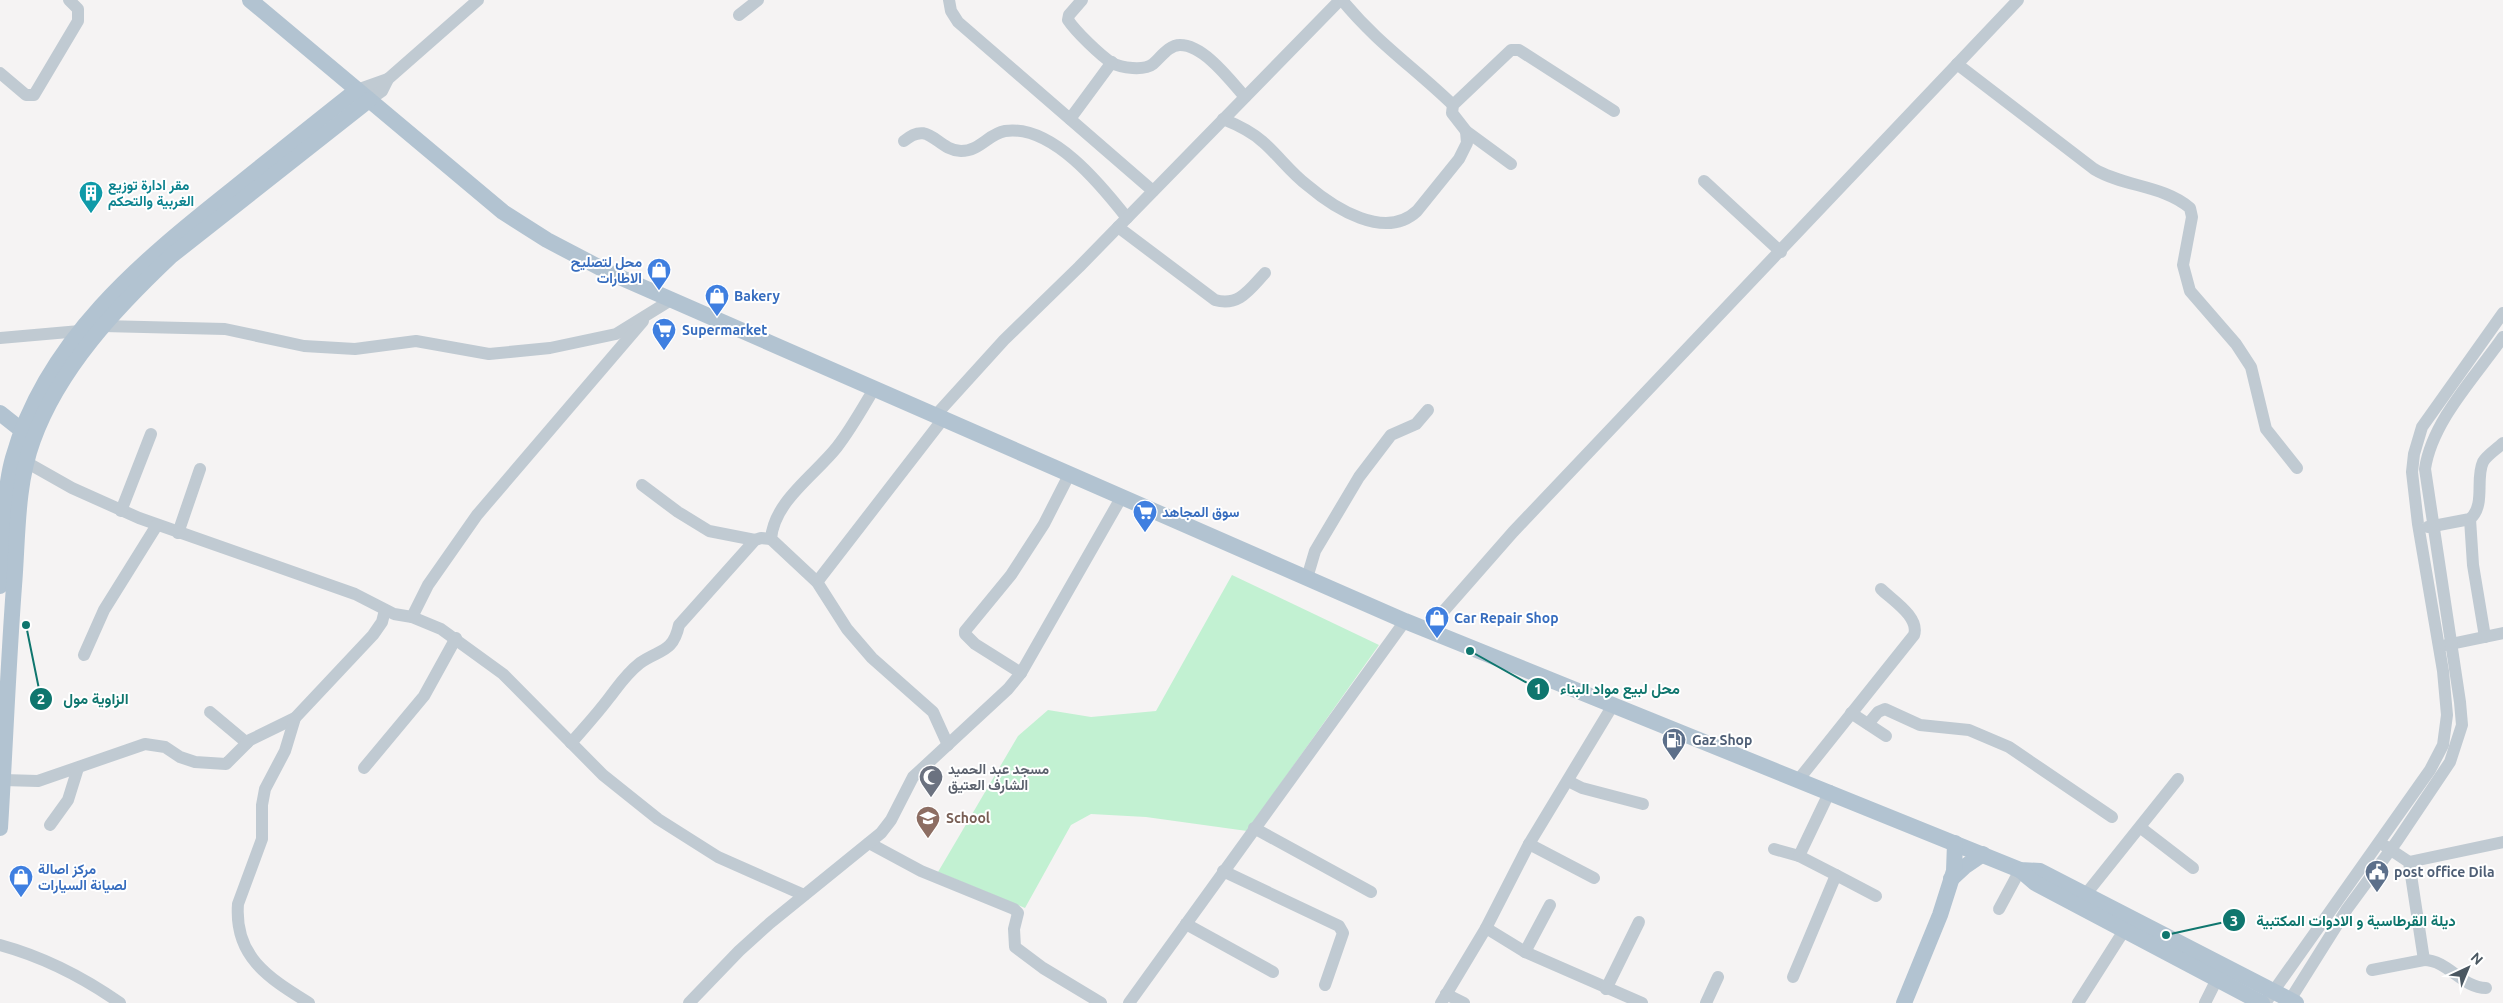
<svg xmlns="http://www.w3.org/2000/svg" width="2503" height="1003" font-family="Ubuntu,Vazirmatn,sans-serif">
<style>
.green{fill:#c2f1d2}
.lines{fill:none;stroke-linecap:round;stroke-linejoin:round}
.minor{stroke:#c0cad2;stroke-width:12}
.major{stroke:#b2c3d1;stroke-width:16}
.labels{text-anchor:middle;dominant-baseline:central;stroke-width:4;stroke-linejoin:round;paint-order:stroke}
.culture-label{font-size:14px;font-weight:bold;fill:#0d838f;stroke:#fff;text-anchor:start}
.shop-label{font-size:14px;font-weight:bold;fill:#366cbe;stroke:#fff;text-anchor:start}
.service-label{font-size:14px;font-weight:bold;fill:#4e5e75;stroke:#fff;text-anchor:start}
.worship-label{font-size:14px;font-weight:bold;fill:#5b616d;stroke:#fff;text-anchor:start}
.education-label{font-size:14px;font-weight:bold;fill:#785e54;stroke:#fff;text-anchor:start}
.leader{fill:none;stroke:#0f766e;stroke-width:2}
.callout-dot{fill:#0f766e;stroke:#fff;stroke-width:2}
.mark-label{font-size:15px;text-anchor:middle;font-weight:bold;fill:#fff}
.callout-label{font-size:15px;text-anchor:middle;font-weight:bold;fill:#0f766e;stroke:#fff;stroke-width:4;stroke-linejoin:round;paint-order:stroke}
</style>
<rect width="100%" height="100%" fill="#f5f3f3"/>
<!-- green -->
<path class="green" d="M1232,575L1379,645L1247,831L1146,817L1091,814L1071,825L1025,908L938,872L1018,736L1048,710L1091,717L1156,711Z"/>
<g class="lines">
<!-- minor -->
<g class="minor">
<path d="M949,0L951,11L958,22L1153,191"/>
<path d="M1082,0L1069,15L1068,20C1076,32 1100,55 1112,63C1121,68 1144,71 1153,64C1161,57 1169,45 1180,45C1204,45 1230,80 1245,97"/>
<path d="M1342,0C1377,43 1415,68 1453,105"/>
<path d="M739,15L758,0"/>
<path d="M1957,64L2094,169C2124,187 2163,185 2190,208L2192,217L2183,265L2190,291L2236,344L2251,367L2266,429L2297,468"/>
<path d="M0,73L26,95H34L78,21V9L69,0"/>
<path d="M357,90L388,79"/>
<path d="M369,100L382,91L388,79L478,0"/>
<path d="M1070,119L1112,62"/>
<path d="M1223,119C1238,125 1251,131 1263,142C1278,155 1291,173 1307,185C1334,208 1385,241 1417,211L1459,159L1467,143L1466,131"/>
<path d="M904,141C930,119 936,150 961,151C980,151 988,134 1005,131C1052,124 1101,185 1127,218"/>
<path d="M1511,164L1466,131L1452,113L1453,105L1511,50H1519L1614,111"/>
<path d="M1704,181L1781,252"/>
<path d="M1118,227L1215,300C1239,307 1250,289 1265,273"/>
<path d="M103,326L225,329L304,346L355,349L416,341L489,354L550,348L616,334L671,300"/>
<path d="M0,338L80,331"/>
<path d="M874,389C862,409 851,429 837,447C815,475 774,501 771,539L817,582L847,629L872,658L933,712L948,745"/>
<path d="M935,416L1004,340L1079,267L1340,0"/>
<path d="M26,462L72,488L139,518L355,594L394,614L412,617L441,629L503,674L603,775L658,819L718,857L804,895"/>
<path d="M642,485L678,512L709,531L755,540"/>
<path d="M121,511L151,434"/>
<path d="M2470,519L2473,565L2485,637"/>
<path d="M2428,527L2470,519C2486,505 2475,479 2483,462C2487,455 2497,449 2503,443"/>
<path d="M178,533L200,469"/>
<path d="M1307,578L1315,551L1359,477L1391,435L1416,424L1428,410"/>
<path d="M817,582L943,419"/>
<path d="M412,617L428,585L477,515L643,321"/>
<path d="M1427,630L1513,532L2018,0"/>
<path d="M2446,645L2503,633"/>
<path d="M84,655L104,610L157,525"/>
<path d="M1021,673L975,644L965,634V631L1011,575L1044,524L1069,475"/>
<path d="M210,712L247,743"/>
<path d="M1851,713L1886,736"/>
<path d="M1868,724L1878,712L1885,709L1920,725L1969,730L2009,747L2112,817"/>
<path d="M571,743C584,728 597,714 609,698C619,685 626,674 640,663C660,649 673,653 679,625L755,540L761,538L771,539"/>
<path d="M364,768L424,696L456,638"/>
<path d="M1799,779L1914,635C1920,617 1892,600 1881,589"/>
<path d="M3,780L38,781L145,744L165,747L180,757L195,762L226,764L250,740L295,718"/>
<path d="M1568,781L1582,788L1643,804"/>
<path d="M50,825L68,800L78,768"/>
<path d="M1254,828L1371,892"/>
<path d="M2141,828L2193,868"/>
<path d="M869,843L921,871L1014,909L1018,913L1014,929L1015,947L1043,968L1101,1003"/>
<path d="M1529,844L1594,878"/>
<path d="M1774,849L1799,856"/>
<path d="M2409,862L2503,842"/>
<path d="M1223,871L1339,926L1343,933L1325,985"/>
<path d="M1836,875L1876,896"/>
<path d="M2086,894L2178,779"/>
<path d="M1999,909L2020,870"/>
<path d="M1186,924L1273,972"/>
<path d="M1486,928L1525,952L1642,1003"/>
<path d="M0,945C44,957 83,977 120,1003"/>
<path d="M1525,952L1550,905"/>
<path d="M2424,960C2448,960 2462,988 2486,988"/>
<path d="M2372,970L2424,960L2409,862L2385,846"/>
<path d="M1793,977L1836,875L1799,856L1830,791"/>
<path d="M1606,989L1639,922"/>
<path d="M1446,994L1464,1003"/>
<path d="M2268,999L2430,770L2443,745L2447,715L2443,671L2418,524L2412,472L2414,454L2422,427L2503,313"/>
<path d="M309,1003C269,978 234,957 238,904L262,839V805L265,789L285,751L295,718L373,635L382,622L385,610"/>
<path d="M689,1003L739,951L770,923L881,833L891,820L913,777L1008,689L1021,673L1121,498"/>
<path d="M1129,1003L1405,621"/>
<path d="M1441,1003L1486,928L1529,844L1613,705"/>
<path d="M1706,1003L1718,977"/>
<path d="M2078,1003L2125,929"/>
<path d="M2205,1003L2217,979"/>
<path d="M2288,1003L2347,909L2397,841L2450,762L2462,725L2460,702L2425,469C2432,421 2476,376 2503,337"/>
</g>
<!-- major -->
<g class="major">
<path d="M250,0L503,212L547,240L608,272L1405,621L2020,870L2040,871L2296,1003"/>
<path d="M0,413L29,436"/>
<path d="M0,586C3,548 3,493 13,458C46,340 141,262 233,189C274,156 315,123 357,90"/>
<path d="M0,828C5,748 8,667 14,586C18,537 16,486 33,440C59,368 116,308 171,256L369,100"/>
<path d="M2020,870L2035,883L2262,1003"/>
<path d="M1951,879L1964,867L1983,854"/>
<path d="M1904,1003L1940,915L1954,871L1955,843"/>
</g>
</g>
<!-- icons -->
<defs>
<symbol id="building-pin" viewBox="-11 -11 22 30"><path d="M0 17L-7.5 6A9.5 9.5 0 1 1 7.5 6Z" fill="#0f9aa8" stroke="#fff"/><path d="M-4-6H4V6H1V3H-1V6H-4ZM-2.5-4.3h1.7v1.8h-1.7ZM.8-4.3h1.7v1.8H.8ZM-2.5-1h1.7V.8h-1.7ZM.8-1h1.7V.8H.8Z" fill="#fff"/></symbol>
<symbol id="shop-pin" viewBox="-11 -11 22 30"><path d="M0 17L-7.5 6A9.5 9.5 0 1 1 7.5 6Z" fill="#3f7fe0" stroke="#fff"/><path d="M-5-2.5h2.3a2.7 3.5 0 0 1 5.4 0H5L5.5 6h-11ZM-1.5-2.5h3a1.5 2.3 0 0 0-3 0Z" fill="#fff"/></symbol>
<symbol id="supermarket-pin" viewBox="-11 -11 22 30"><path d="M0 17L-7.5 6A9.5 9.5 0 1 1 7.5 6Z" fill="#3f7fe0" stroke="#fff"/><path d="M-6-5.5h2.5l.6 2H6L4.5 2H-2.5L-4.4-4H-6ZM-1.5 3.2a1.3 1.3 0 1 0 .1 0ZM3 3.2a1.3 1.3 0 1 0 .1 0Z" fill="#fff"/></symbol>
<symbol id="fuel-pin" viewBox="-11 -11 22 30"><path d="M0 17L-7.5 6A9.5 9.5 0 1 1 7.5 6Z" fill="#5c6f8a" stroke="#fff"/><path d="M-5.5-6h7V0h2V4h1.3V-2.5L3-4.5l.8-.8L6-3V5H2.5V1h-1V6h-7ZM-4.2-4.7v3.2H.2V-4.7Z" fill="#fff"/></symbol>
<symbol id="mosque-pin" viewBox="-11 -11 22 30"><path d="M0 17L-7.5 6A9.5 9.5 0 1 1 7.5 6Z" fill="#6b7280" stroke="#fff"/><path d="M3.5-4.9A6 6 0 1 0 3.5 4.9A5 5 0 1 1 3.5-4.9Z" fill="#fff"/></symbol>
<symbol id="school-pin" viewBox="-11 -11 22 30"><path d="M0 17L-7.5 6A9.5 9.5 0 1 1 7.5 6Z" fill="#8d6e63" stroke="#fff"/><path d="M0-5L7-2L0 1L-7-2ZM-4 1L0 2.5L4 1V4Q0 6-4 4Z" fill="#fff"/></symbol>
<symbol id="civic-pin" viewBox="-11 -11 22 30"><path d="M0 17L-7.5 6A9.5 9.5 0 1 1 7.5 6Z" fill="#5c6f8a" stroke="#fff"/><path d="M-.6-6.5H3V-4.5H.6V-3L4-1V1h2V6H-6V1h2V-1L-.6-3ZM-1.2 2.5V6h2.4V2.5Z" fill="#fff"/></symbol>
</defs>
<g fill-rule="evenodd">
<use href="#building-pin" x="77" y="179" width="28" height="38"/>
<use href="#shop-pin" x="645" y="256" width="28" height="38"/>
<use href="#shop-pin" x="703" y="282" width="28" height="38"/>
<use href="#supermarket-pin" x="650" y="316" width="28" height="38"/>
<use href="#supermarket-pin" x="1131" y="498" width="28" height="38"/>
<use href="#shop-pin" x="1423" y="604" width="28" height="38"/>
<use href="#fuel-pin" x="1660" y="726" width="28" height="38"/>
<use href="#mosque-pin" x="917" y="763" width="28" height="38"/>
<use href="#school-pin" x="914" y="804" width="28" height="38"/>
<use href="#civic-pin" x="2363" y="858" width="28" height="38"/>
<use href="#shop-pin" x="7" y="863" width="28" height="38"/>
</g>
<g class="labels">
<!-- culture labels -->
<g class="culture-label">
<text x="108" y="185">مقر ادارة توزيع<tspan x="108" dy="16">الغربية والتحكم</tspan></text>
</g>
<!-- shop labels -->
<g class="shop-label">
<text x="642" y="262" text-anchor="end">محل لتصليح<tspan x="642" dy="16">الاطارات</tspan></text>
<text x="734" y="296">Bakery</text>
<text x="682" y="330">Supermarket</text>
<text x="1162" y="512">سوق المجاهد</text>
<text x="1454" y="618">Car Repair Shop</text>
<text x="38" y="869">مركز اصالة<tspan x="38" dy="16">لصيانة السيارات</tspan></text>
</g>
<!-- service labels -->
<g class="service-label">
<text x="1692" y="740">Gaz Shop</text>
<text x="2394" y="872">post office Dila</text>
</g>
<!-- worship labels -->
<g class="worship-label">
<text x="948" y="769">مسجد عبد الحميد<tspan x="948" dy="16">الشارف العتيق</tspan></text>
</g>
<!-- education labels -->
<g class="education-label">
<text x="946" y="818">School</text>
</g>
</g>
<!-- callouts -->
<path class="leader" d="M1470 651L1538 689M26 625L41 699M2166 935L2234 920"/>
<g class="callout-dot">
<circle cx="1470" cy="651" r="5"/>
<circle cx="26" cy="625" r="5"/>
<circle cx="2166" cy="935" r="5"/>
<circle cx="1538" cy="689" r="12"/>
<circle cx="41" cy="699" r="12"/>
<circle cx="2234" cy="920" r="12"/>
</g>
<g class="mark-label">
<text x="1538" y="694">1</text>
<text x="41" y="704">2</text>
<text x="2234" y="926">3</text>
</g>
<g class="callout-label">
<text x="1620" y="694">محل لبيع مواد البناء</text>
<text x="96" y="704">الزاوية مول</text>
<text x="2356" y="926">ديلة القرطاسية و الادوات المكتبية</text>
</g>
<!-- north arrow -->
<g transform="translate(2468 968) rotate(44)" stroke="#ffffff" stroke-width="4" paint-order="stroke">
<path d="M0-4L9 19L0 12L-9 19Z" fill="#4a5761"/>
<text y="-8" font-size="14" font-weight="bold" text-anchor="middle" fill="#4a5761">N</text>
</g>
</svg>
